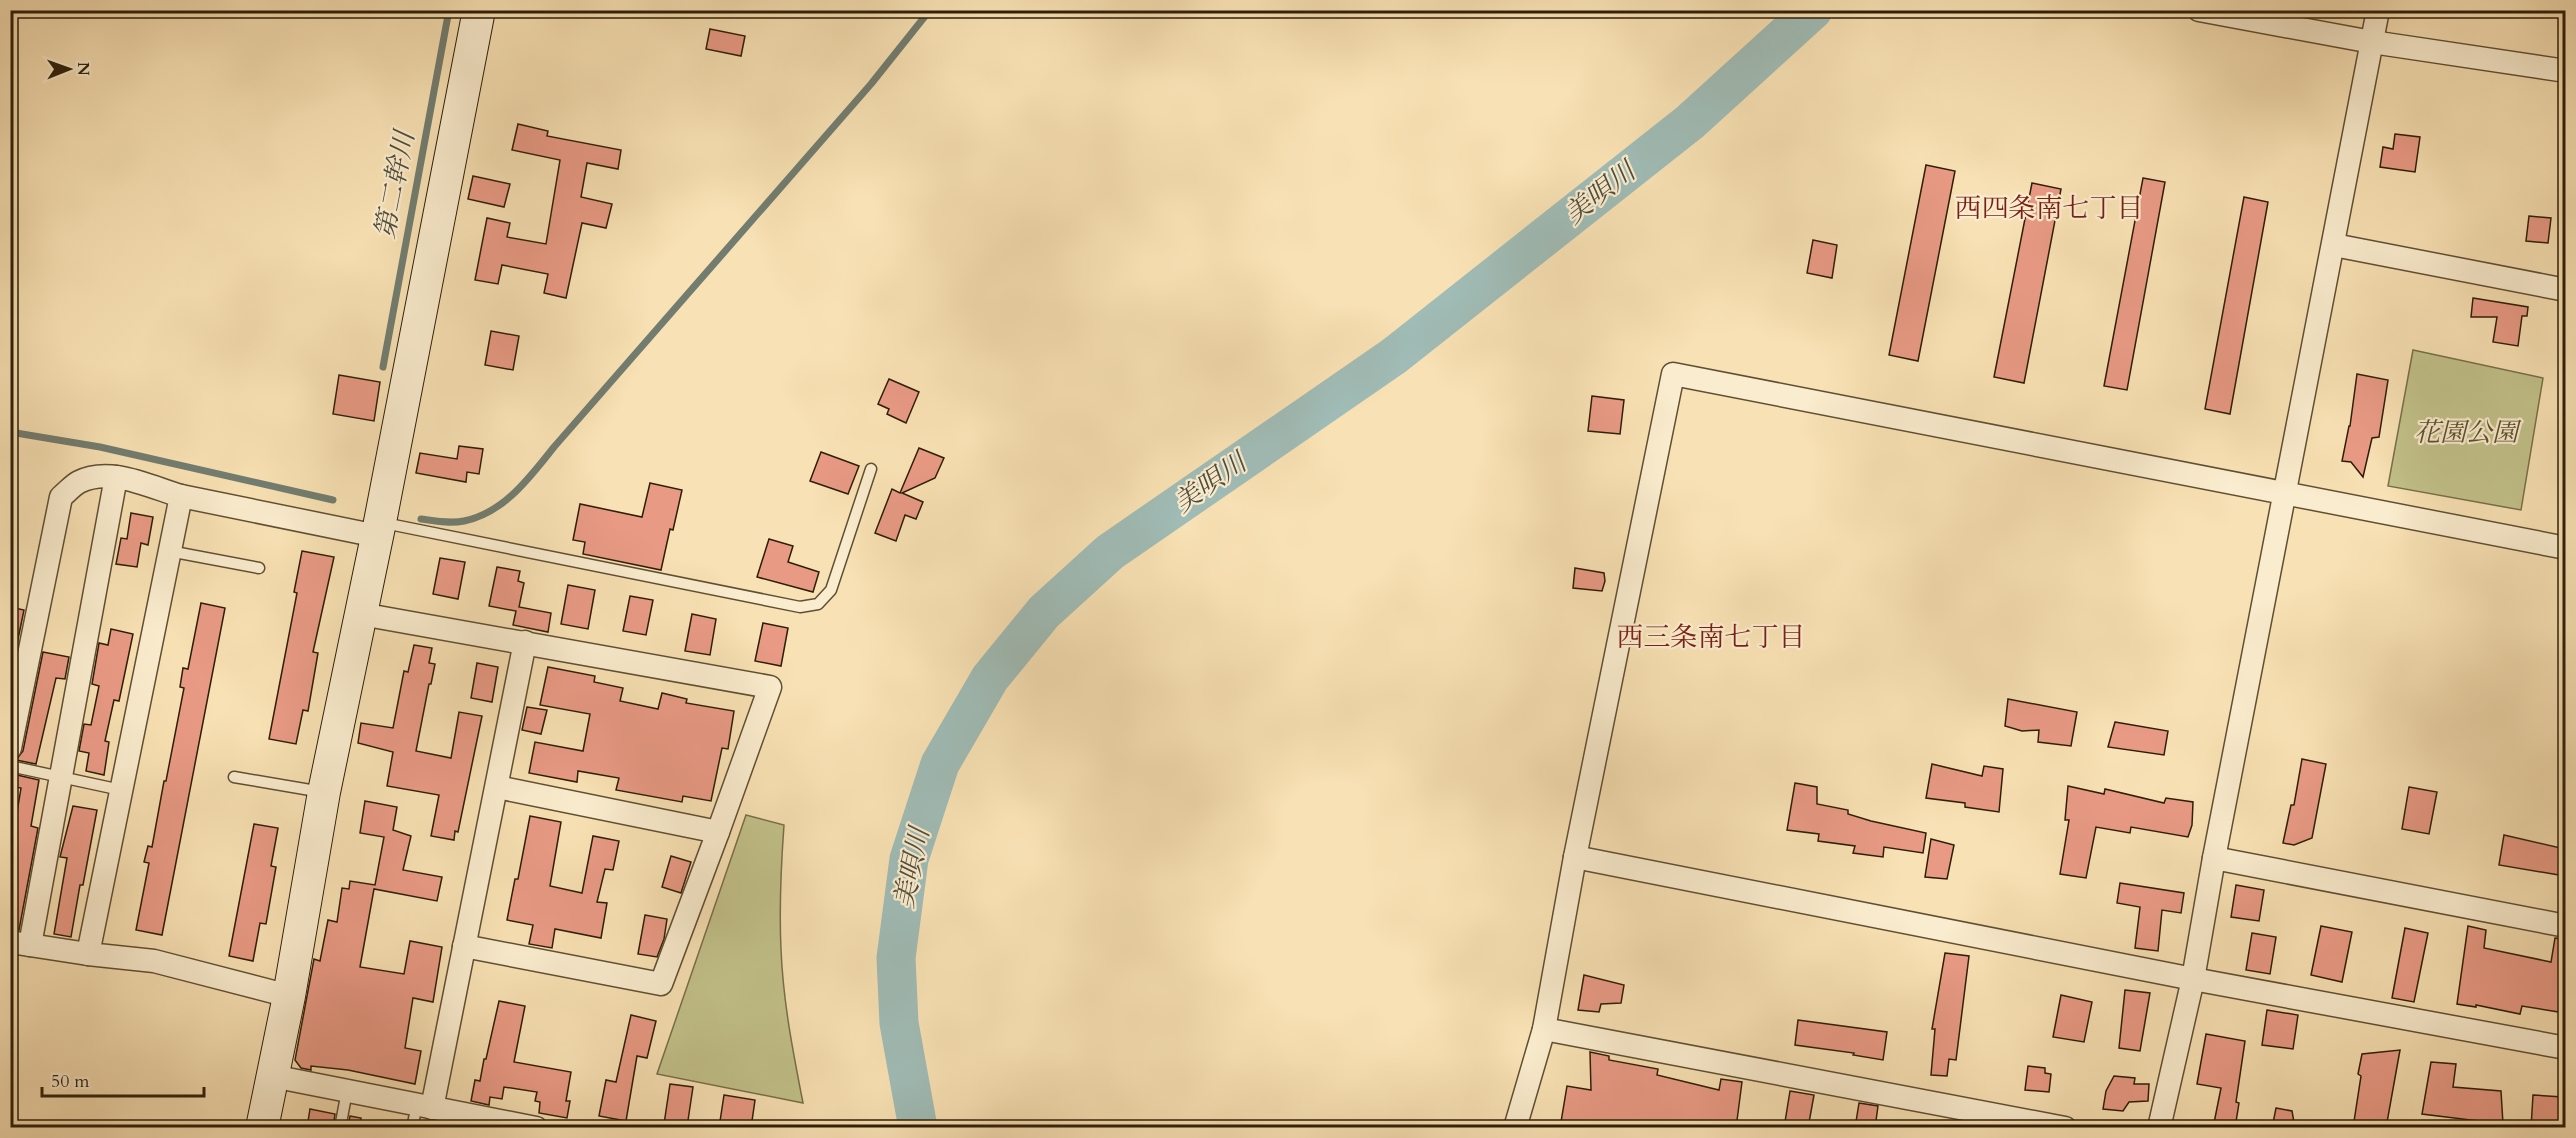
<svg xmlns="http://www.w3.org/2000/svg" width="2576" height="1138" font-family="Cardo,'Noto Serif JP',serif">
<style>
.green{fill:#c2c18a;stroke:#787049;stroke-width:1.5}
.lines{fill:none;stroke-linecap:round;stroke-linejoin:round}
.stream{stroke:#727d70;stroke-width:7}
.river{stroke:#a0bcb6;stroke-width:39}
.building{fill:#e99a85;stroke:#2d1e08;stroke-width:1.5}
.lane-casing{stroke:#604f33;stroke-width:13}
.street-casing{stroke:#604f33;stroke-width:25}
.secondary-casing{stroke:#2d1e08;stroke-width:34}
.lane{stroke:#faecce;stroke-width:10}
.street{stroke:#faecce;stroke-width:22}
.secondary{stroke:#faecce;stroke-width:32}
.labels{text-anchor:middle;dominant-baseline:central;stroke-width:4.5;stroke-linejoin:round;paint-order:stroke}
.park-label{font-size:26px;font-style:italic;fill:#5a4f2f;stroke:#faecce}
.water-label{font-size:27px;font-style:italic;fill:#504d3c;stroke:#faecce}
.neighbourhood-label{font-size:27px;fill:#7a1f14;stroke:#faecce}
</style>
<rect width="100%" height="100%" fill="#f8e1b4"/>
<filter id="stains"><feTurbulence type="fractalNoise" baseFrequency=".00333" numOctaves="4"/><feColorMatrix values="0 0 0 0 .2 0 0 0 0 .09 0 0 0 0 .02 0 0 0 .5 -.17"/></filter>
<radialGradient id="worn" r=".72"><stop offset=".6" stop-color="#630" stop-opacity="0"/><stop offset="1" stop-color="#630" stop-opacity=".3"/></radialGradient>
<!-- green -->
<g class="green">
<path d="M2413,350L2543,378L2521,510L2388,486Z"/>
<path d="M746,815L784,825C781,866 779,907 781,949C783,1001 793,1052 803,1103L657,1074Z"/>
</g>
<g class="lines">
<!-- stream -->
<g class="stream">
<path d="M383,367L449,10"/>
<path d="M10,432L100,447L333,500"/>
<path d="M421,519C435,521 450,524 464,521C504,513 530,477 554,447L871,84L930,10"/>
</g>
<!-- river -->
<path class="river" d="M918,1128L899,1023L896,958L909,859L940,764L990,678L1044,612L1110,552L1394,356L1690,122L1813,10"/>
</g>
<!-- building -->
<g class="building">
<path d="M710,29L745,36L741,56L706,49Z"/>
<path d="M518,124L548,131L547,136L621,150L618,169L587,163L581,197L612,204L606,228L582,223L566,298L544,293L548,274L502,265L498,284L475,280L487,218L510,223L507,237L546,244L560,160L512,150Z"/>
<path d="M2395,134L2420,137L2415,172L2380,167L2383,147L2393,149Z"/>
<path d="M1926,165L1955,171L1918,361L1889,355Z"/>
<path d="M473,176L510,184L504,207L468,199Z"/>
<path d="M2143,178L2165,182L2127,390L2104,386Z"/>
<path d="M2032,183L2061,189L2024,383L1994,377Z"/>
<path d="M2244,197L2268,202L2230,414L2205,409Z"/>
<path d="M2529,216L2551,218L2548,243L2526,241Z"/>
<path d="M1813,240L1837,245L1832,278L1807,273Z"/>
<path d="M2473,298L2528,307L2527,316H2522L2518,346L2493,342L2497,317H2471Z"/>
<path d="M491,331L519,336L513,370L485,365Z"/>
<path d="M2357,374L2388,380L2379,437L2372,438L2363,477L2351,462L2342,461L2349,426H2350Z"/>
<path d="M339,375L380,382L374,421L333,414Z"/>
<path d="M889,379L919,392L906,423L887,414L889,409L878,404Z"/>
<path d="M1592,396L1624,400L1620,434L1588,431Z"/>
<path d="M459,446L483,449L479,474L467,472L466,482L416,473L420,453L457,459Z"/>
<path d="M919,448L944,458L935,478L902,493L923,502L916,519L905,515L896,541L875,533L892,489L900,493Z"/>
<path d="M821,452L859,466L848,494L810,481Z"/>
<path d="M650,483L682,490L673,530L670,529L661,570L583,554L585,542L573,540L580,504L642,517Z"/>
<path d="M131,513L153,517L148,545L141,543L137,567L116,564L121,538L127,539Z"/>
<path d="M769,539L793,546L788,562L819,572L813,592L757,577Z"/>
<path d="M302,551L334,557L313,652L318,653L308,711L303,710L296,744L269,739L297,593L294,592Z"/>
<path d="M440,558L465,562L458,599L433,594Z"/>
<path d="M497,567L520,571L518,581L524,583L519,607L551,613L548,632L513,625L516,611L489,606Z"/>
<path d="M1575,568L1604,573L1605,581L1602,591L1573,588Z"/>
<path d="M568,585L595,590L588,629L561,624Z"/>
<path d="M630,596L653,600L646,635L623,631Z"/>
<path d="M201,603L225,608L162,935L136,930L149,863L144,862L148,846L152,847L164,781H166L184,688L180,687L183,668L188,669Z"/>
<path d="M10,607L24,610L10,678Z"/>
<path d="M692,614L716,619L710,655L685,651Z"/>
<path d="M763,623L788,628L781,666L755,661Z"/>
<path d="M111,629L133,634L119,701L114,700L105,741L109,742L104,775L86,771L89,753L79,751L84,724L91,725L99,686L92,684L99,643L108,645Z"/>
<path d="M414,645L432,648L429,663L435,664L431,684H429L416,751L451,758L459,712L482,716L458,832L455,831L454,840L431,836L439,795L387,786L393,752L358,743L361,723L393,728L404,671L408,672Z"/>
<path d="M43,652L69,657L65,679L56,678L36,764L16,760L23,751Z"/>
<path d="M477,663L498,667L492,702L471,698Z"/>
<path d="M548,667L595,676L594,682L623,688L620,701L658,709L662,693L687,699L686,703L734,711L728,749L722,748L711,801L683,796L682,802L616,790L619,778L578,771L577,782L529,773L535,742L583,751L590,714L540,705Z"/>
<path d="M2008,699L2077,712L2071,746L2038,742L2039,730L2022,731L2005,726Z"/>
<path d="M527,707L547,710L541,734L522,730Z"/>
<path d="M2115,722L2168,731L2164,755L2108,747Z"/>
<path d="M2302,759L2326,764L2312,838L2294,845L2283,843L2291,805H2294Z"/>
<path d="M1932,764L1982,776L1984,766L2003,769L1999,812L1965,807V803L1926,798Z"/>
<path d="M17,775L39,780L31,826L38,828L19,930L10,929V823L15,824L21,788L15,787Z"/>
<path d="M1795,783L1817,787V804L1848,810V814L1871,821L1926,833L1923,853L1884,847L1883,857L1853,853L1855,846L1818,841L1819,834L1787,830Z"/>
<path d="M2068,786L2104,794L2105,789L2164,803L2166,798L2193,802L2192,825L2188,837L2131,827L2130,833L2096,827L2086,878L2060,874L2069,820H2065Z"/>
<path d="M2409,787L2437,792L2429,834L2402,829Z"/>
<path d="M365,801L397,807L393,830L411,836L403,870L442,877L437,901L374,889L360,967L404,974L410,941L442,947L433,1002L413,998L405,1048L421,1051L415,1084L348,1070L311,1066V1070L301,1068L295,1060L314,959L320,961L328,920L337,922L342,888L349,889L350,881L375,885L384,837L360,833Z"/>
<path d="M73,806L97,810L83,885H80L71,937L54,934L67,858L60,857Z"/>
<path d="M530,816L561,822L550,886L582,893L593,836L619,841L613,870L605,869L597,902L607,903L601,938L555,929L552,948L529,944L533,925L507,920L515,879H518Z"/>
<path d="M254,824L278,828L271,866L276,867L266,924L260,923L253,961L229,956Z"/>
<path d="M2504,835L2565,849V876L2499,865Z"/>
<path d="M1931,839L1954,845L1947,879L1925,877Z"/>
<path d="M671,856L691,862L681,893L662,887Z"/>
<path d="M2120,883L2184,893L2181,913L2162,910L2158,951L2135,948L2140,907L2117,903Z"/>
<path d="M2236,885L2264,890L2259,921L2231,917Z"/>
<path d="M645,915L667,919L664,939L657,957L638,954Z"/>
<path d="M2321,926L2352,932L2342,982L2311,975Z"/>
<path d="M2468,926L2486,930L2484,948L2551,962L2555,938L2565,939V1013L2522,1006L2520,1014L2476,1005V1007L2457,1004Z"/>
<path d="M2405,928L2428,933L2414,1002L2392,998Z"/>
<path d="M2252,933L2276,937L2270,974L2246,970Z"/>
<path d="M1945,953L1969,956L1956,1060L1949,1059L1947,1076L1931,1075L1935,1029H1932Z"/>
<path d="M1584,975L1624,985L1621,1003L1601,1004L1599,1012L1578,1010Z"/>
<path d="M2125,990L2150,993L2140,1051L2119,1048Z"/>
<path d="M2061,995L2092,1002L2084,1042L2053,1037Z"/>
<path d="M499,1001L525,1006L514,1062L571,1072L566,1101H570L567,1118L539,1113L540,1102L535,1101L537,1092L504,1087L502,1099L490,1097L489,1105L471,1101L475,1080L480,1081L484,1059H486Z"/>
<path d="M2267,1010L2298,1015L2293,1049L2262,1045Z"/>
<path d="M631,1015L656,1021L647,1058L637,1056L626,1121L599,1116L606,1080L616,1082Z"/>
<path d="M1798,1020L1887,1032L1883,1060L1853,1055L1854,1053L1795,1045Z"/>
<path d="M2206,1034L2245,1041L2236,1102L2239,1103L2235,1128H2213L2221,1088L2197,1084Z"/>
<path d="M2400,1050L2386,1128H2353L2361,1076L2358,1074L2362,1054Z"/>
<path d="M1590,1052L1609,1056V1060L1658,1069L1657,1075L1719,1090L1721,1079L1742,1082L1736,1128H1560L1567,1086L1591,1090Z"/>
<path d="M2431,1062L2456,1064L2453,1087L2501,1091L2503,1124L2422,1114Z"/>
<path d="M2028,1066L2045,1068V1073L2051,1074L2049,1092L2025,1090Z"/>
<path d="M2114,1076L2135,1078L2134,1084H2149L2148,1101L2129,1102L2123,1111L2103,1109L2106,1091Z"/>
<path d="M670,1084L693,1087L687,1127L664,1124Z"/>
<path d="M1790,1091L1814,1095L1808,1128H1784Z"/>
<path d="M724,1095L755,1100L751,1128H719Z"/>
<path d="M2533,1095L2562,1097L2557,1128H2531Z"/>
<path d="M1859,1103L1878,1106L1875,1128H1855Z"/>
<path d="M2276,1108L2292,1111L2295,1128H2272Z"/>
<path d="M310,1109L335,1114L333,1128H307Z"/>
<path d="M350,1116L361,1118L360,1128H348Z"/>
</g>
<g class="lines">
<defs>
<g id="lane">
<path d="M384,523L800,607L818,604L831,590L871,469"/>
<path d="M169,551L259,568"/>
<path d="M10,766L121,790"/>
<path d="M234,777L322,792"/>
<path d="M340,1128L347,1091"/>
<path d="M412,1128L417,1105"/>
</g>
<g id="street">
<path d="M2199,10L2372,42L2566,71"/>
<path d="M2334,245L2566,290"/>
<path d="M361,614L770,687L718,832"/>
<path d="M10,748L61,497C67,492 73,485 79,482C110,466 150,487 181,496"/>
<path d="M1575,857L2193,979L2566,1048"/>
<path d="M2214,858L2566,926"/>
<path d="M10,942L88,954"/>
<path d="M30,945L116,477"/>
<path d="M464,946L661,984L718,832L497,787"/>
<path d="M289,996L154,961L88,954L181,496L377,536"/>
<path d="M1544,1029L2065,1128"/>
<path d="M272,1076L536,1128"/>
<path d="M432,1108L525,642"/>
<path d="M1515,1128L1544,1029L1575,857L1673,374L2566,548"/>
<path d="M2159,1128L2193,979L2214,858L2378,10"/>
</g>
<path id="secondary" d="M262,1128L289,996L324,792L380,522L479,10"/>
</defs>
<!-- lane casing -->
<use href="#lane" class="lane-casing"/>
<!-- street casing -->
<use href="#street" class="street-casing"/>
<!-- secondary casing -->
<use href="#secondary" class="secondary-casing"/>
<!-- lane -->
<use href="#lane" class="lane"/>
<!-- street -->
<use href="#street" class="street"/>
<!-- secondary -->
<use href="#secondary" class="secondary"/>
</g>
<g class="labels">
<!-- park labels -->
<g class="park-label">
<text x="2466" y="432">花園公園</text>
</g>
<!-- water labels -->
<g class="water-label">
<text transform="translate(395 185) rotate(-79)">第二幹川</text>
<text transform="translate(1600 193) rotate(-38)">美唄川</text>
<text transform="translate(1210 483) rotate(-35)">美唄川</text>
<text transform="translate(912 868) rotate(-78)">美唄川</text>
</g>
<!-- neighbourhood labels -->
<g class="neighbourhood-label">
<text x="2049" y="208">西四条南七丁目</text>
<text x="1711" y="637">西三条南七丁目</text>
</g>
</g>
<!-- margin -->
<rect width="2576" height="1138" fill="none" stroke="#f8e1b4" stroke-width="36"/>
<rect x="12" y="12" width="2552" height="1114" fill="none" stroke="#2d1e08" stroke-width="3"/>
<rect x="18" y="18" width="2540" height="1102" fill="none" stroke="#2d1e08" stroke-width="1.5"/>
<!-- north arrow -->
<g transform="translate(69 69) rotate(89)" stroke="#faecce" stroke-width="4.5" paint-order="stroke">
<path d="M0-4.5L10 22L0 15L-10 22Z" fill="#2d1e08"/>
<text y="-9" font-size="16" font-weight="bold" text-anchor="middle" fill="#2d1e08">N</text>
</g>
<!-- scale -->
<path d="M42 1087v9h162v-9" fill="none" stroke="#2d1e08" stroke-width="3"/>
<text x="51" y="1087" font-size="18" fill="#2d1e08" stroke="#faecce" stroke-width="4.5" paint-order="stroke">50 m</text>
<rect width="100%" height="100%" filter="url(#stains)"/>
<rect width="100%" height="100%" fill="url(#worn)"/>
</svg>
